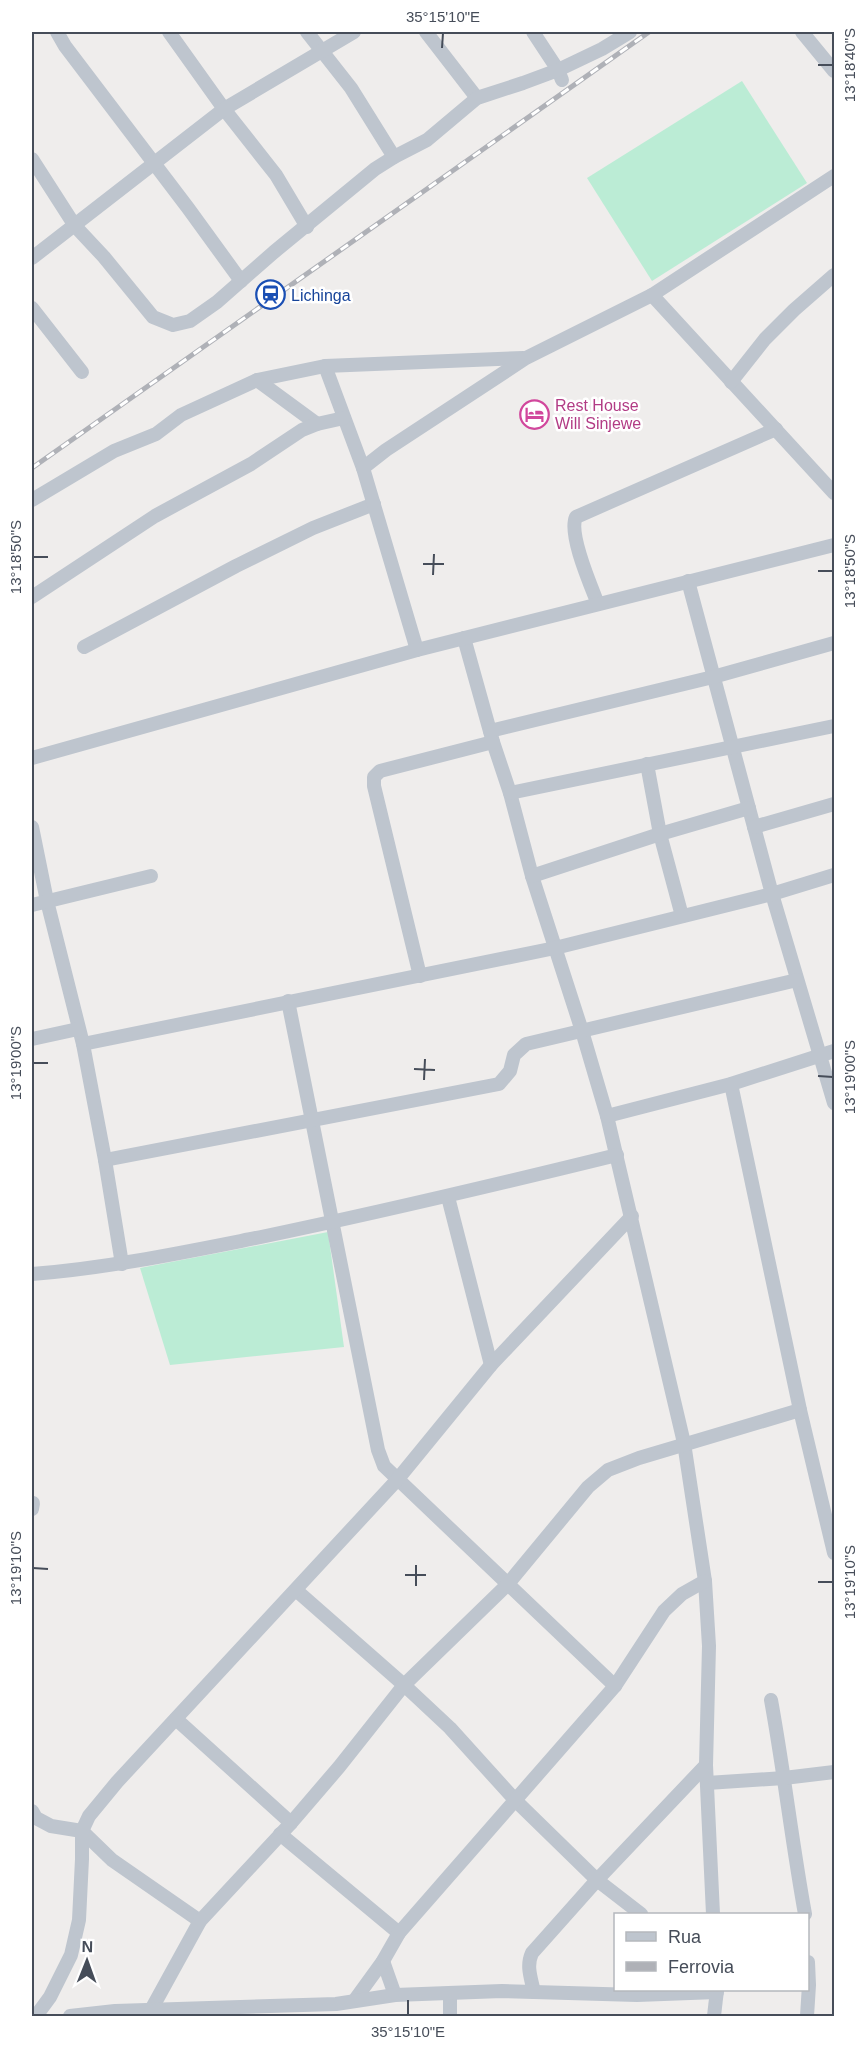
<svg xmlns="http://www.w3.org/2000/svg" width="866" height="2048" font-family="Helvetica,sans-serif">
<style>
.pitch{fill:#bbecd5}
.lines{fill:none;stroke-linecap:round;stroke-linejoin:round}
.minor{stroke:#bec5ce;stroke-width:14}
.rail-casing{stroke:#afb1b7;stroke-width:5}
.rail{stroke:#fff;stroke-width:3;stroke-dasharray:9;stroke-linecap:butt}
.ticks{fill:none;stroke:#464d59;stroke-width:2}
.labels{text-anchor:middle;dominant-baseline:central;stroke-width:5;stroke-linejoin:round;paint-order:stroke}
.transit-label{font-size:16px;fill:#164399;stroke:#fff;text-anchor:start}
.hotel-label{font-size:16px;fill:#b23c85;stroke:#fff;text-anchor:start}
.neatline{fill:none;stroke:#464d59;stroke-width:2}
.ticks-label{font-size:15px;text-anchor:middle;fill:#464d59}
</style>
<rect width="100%" height="100%" fill="#efedec"/>
<!-- pitch -->
<g class="pitch">
<path d="M742,81L807,183L652,281L587,178Z"/>
<path d="M328,1232L344,1347L170,1365L140,1268Z"/>
</g>
<g class="lines">
<!-- minor -->
<g class="minor">
<path d="M57,32L65,46L188,208L241,281"/>
<path d="M169,32L224,109L276,175L307,227"/>
<path d="M307,32L351,88L394,157"/>
<path d="M426,32L477,98"/>
<path d="M533,32L558,70L562,80"/>
<path d="M802,32L834,71"/>
<path d="M32,159L75,226L104,257L153,317L173,325L190,321L217,302L274,252L375,169L394,157L427,140L477,98L523,83L558,70L602,49L630,32"/>
<path d="M32,258L224,109L354,32"/>
<path d="M652,295L834,493"/>
<path d="M32,308L82,372"/>
<path d="M325,366L363,468"/>
<path d="M257,380L325,366L523,358"/>
<path d="M731,382L765,339L794,310L834,275"/>
<path d="M32,500L114,451L156,434L181,415L257,380L317,424"/>
<path d="M688,581L772,894L834,1103"/>
<path d="M32,597L155,516L251,464L302,430L317,424L344,418"/>
<path d="M598,604C591,586 568,534 576,517L776,429"/>
<path d="M464,638L493,742L510,793L532,876L582,1031L607,1116L684,1443L705,1581L709,1646L706,1765L713,1914"/>
<path d="M84,647L236,566L313,528L374,504"/>
<path d="M417,650L363,468L386,450L526,358L652,295L834,176"/>
<path d="M490,731L713,677L834,643"/>
<path d="M32,758L417,650L834,545"/>
<path d="M647,764L660,834L682,916"/>
<path d="M510,793L834,726"/>
<path d="M32,827L47,901L83,1044L105,1160L122,1264"/>
<path d="M754,827L834,804"/>
<path d="M532,876L660,834L749,808"/>
<path d="M32,905L151,876"/>
<path d="M420,976L374,786V777L380,771L493,742"/>
<path d="M288,1001L378,1450L384,1466L615,1686"/>
<path d="M32,1039L78,1029"/>
<path d="M83,1044L555,948L772,894L834,875"/>
<path d="M731,1084L800,1410L834,1553"/>
<path d="M607,1116L731,1084L834,1051"/>
<path d="M105,1160L499,1084L510,1071L514,1055L526,1044L797,980"/>
<path d="M448,1197L491,1365"/>
<path d="M32,1274C109,1268 185,1252 261,1237C381,1212 499,1184 617,1155"/>
<path d="M32,1509L33,1503"/>
<path d="M297,1591L404,1685L450,1728L516,1801L597,1880L641,1914"/>
<path d="M771,1700C784,1771 792,1843 805,1914"/>
<path d="M176,1719L291,1823"/>
<path d="M707,1783L784,1778L834,1772"/>
<path d="M32,1811L36,1818L51,1826L82,1831L112,1860L200,1921"/>
<path d="M280,1834L399,1933"/>
<path d="M383,1961L395,1995"/>
<path d="M534,1992C531,1978 526,1966 532,1953L597,1880L706,1765"/>
<path d="M450,1994V2016"/>
<path d="M354,2001L383,1961L399,1933L615,1686L664,1611L682,1594L705,1581"/>
<path d="M151,2010L200,1921L291,1823L339,1767L404,1685L507,1585L588,1487L608,1470L639,1458L800,1410"/>
<path d="M36,2016L50,1997L71,1955L79,1920L82,1859V1831L89,1816L117,1782L397,1480L491,1365L632,1216"/>
<path d="M70,2016L115,2011L336,2004L395,1995L502,1991L637,1995L717,1992"/>
<path d="M714,2016L717,1990"/>
<path d="M807,2016L809,1985L808,1962"/>
</g>
<defs>
<path id="rail" d="M32,468L649,32"/>
</defs>
<!-- rail casing -->
<use href="#rail" class="rail-casing"/>
<!-- rail -->
<use href="#rail" class="rail"/>
</g>
<!-- ticks -->
<path class="ticks" d="M442,48L443,33M818,65H833M33,557H48M423,564H444M818,571H833M433,575L434,554M33,1063H48M414,1069L435,1070M818,1076L833,1077M424,1080L425,1059M33,1568L48,1569M405,1575H426M818,1582H833M416,1586V1565M408,2015V2000"/>
<!-- icons -->
<defs>
<symbol id="station-ring" viewBox="-11 -11 22 22"><circle r="9.5" fill="#fff" stroke="#1a4fb4" stroke-width="1.5"/><path d="M-3-6H3Q5-6 5-4V2Q5 4 3 4L4.5 6H3L1.5 4h-3L-3 6H-4.5L-3 4Q-5 4-5 2V-4Q-5-6-3-6ZM-3.5-4v3h7v-3ZM-3.5 1v1.5H-2V1ZM2 1v1.5H3.5V1Z" fill="#1a4fb4"/></symbol>
<symbol id="hotel-ring" viewBox="-11 -11 22 22"><circle r="9.5" fill="#fff" stroke="#d1479c" stroke-width="1.5"/><path d="M-6-4.5h1.5V1H6V5H4.5V3h-9V5H-6ZM-4 0a1.8 1.8 0 1 1 3.6 0ZM.5 0V-2.5h3Q6-2.5 6 0Z" fill="#d1479c"/></symbol>
</defs>
<g fill-rule="evenodd">
<use href="#station-ring" x="254" y="278" width="33" height="33"/>
<use href="#hotel-ring" x="518" y="398" width="33" height="33"/>
</g>
<g class="labels">
<!-- transit labels -->
<g class="transit-label">
<text x="291" y="295">Lichinga</text>
</g>
<!-- hotel labels -->
<g class="hotel-label">
<text x="555" y="405">Rest House<tspan x="555" dy="18">Will Sinjewe</tspan></text>
</g>
</g>
<!-- border -->
<rect width="866" height="2048" fill="none" stroke="#ffffff" stroke-width="66"/>
<!-- legend -->
<rect x="614" y="1913" width="195" height="78" fill="#ffffff" stroke="#b5b8bd" stroke-width="1.5"/>
<rect x="626" y="1932" width="30" height="9" fill="#bec5ce" stroke="#b5b8bd" stroke-width="1.5"/>
<text x="668" y="1943" font-size="18" fill="#464d59">Rua</text>
<rect x="626" y="1962" width="30" height="9" fill="#afb1b7" stroke="#b5b8bd" stroke-width="1.5"/>
<text x="668" y="1973" font-size="18" fill="#464d59">Ferrovia</text>
<!-- north arrow -->
<g transform="translate(87 1961) rotate(1)" stroke="#ffffff" stroke-width="4.5" paint-order="stroke">
<path d="M0-4.5L10 22L0 15L-10 22Z" fill="#464d59"/>
<text y="-9" font-size="16" font-weight="bold" text-anchor="middle" fill="#464d59">N</text>
</g>
<rect x="33" y="33" width="800" height="1982" class="neatline"/>
<g class="ticks-label">
<text x="443" y="22">35°15'10"E</text>
<text transform="translate(850 65) rotate(-90)" y="5">13°18'40"S</text>
<text transform="translate(16 557) rotate(-90)" y="5">13°18'50"S</text>
<text transform="translate(850 571) rotate(-90)" y="5">13°18'50"S</text>
<text transform="translate(16 1063) rotate(-90)" y="5">13°19'00"S</text>
<text transform="translate(850 1077) rotate(-90)" y="5">13°19'00"S</text>
<text transform="translate(16 1568) rotate(-90)" y="5">13°19'10"S</text>
<text transform="translate(850 1582) rotate(-90)" y="5">13°19'10"S</text>
<text x="408" y="2037">35°15'10"E</text>
</g>
</svg>
